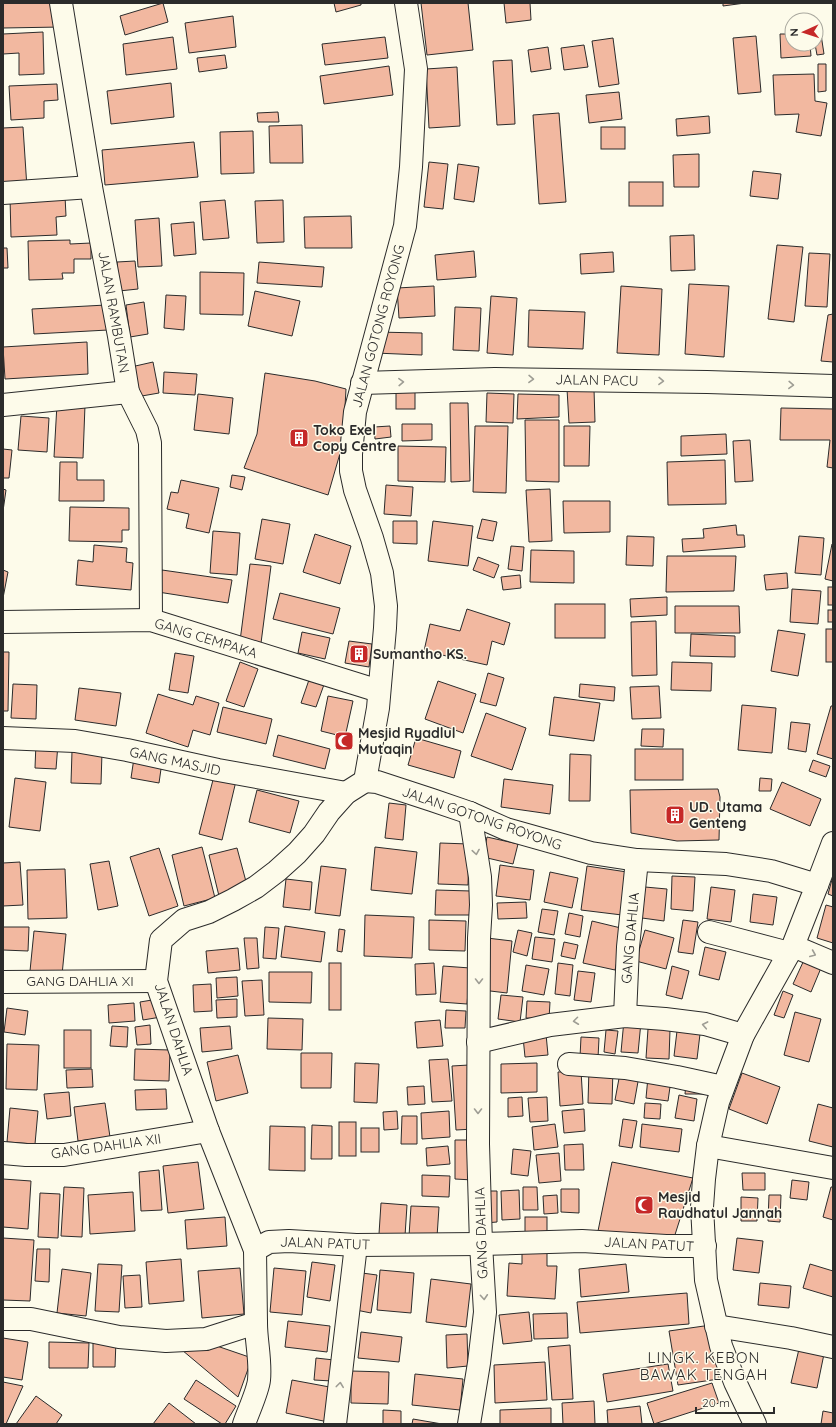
<svg xmlns="http://www.w3.org/2000/svg" width="836" height="1427" font-family="Quicksand,sans-serif">
<style>
.building{fill:#f2b8a0;stroke:#2b2b2b}
.lines{fill:none;stroke-linecap:round;stroke-linejoin:round}
.minor-casing{stroke:#2b2b2b;stroke-width:24}
.minor{stroke:#fdfbea;stroke-width:22}
.oneway{stroke:#9e9d94}
.labels{text-anchor:middle;dominant-baseline:central;stroke-width:3;stroke-linejoin:round;paint-order:stroke}
.street-label{font-size:14px;fill:#2b2b2b;stroke:#fdfbea}
.poi-label{font-size:14px;font-weight:bold;fill:#2b2b2b;stroke:#fdfbea;text-anchor:start}
.neighbourhood-label{font-size:15px;letter-spacing:1px;fill:#2b2b2b;stroke:#fdfbea}
</style>
<rect width="100%" height="100%" fill="#fdfbea"/>
<!-- building -->
<g class="building">
<path d="M3,3H58L61,27L3,28Z"/>
<path d="M163,3L168,22L125,35L120,16Z"/>
<path d="M334,3H361V5L336,12Z"/>
<path d="M421,3H468L473,50L427,55Z"/>
<path d="M504,3H530L531,20L506,23Z"/>
<path d="M723,3H745L723,6Z"/>
<path d="M233,16L236,47L189,53L185,23Z"/>
<path d="M820,28L824,54L817,55L815,44L816,29Z"/>
<path d="M43,32L44,74L19,75V53L3,54V34Z"/>
<path d="M780,34H792V44H810L811,56L781,58Z"/>
<path d="M756,36L761,92L738,94L733,38Z"/>
<path d="M173,37L177,69L126,75L123,44Z"/>
<path d="M385,37L388,58L325,65L322,44Z"/>
<path d="M613,38L619,84L599,87L592,41Z"/>
<path d="M584,45L588,67L564,70L561,48Z"/>
<path d="M548,47L551,69L531,72L528,50Z"/>
<path d="M225,55L227,68L199,72L197,58Z"/>
<path d="M512,60L515,124L497,125L493,61Z"/>
<path d="M818,64H826V91L818,92Z"/>
<path d="M389,66L393,95L324,104L320,76Z"/>
<path d="M457,67L460,126L429,128L426,69Z"/>
<path d="M814,74L815,101L827,103L821,136L796,132L799,114L775,115L773,75Z"/>
<path d="M171,83L174,117L111,124L107,91Z"/>
<path d="M57,84L58,100L44,101V118L11,120L9,86Z"/>
<path d="M619,92L622,119L589,123L586,95Z"/>
<path d="M278,112L279,122H258L257,113Z"/>
<path d="M559,113L566,202L539,204L533,115Z"/>
<path d="M709,116L710,133L677,136L676,119Z"/>
<path d="M302,125L303,163H270L269,126Z"/>
<path d="M23,127L27,188L3,190V128Z"/>
<rect x="601" y="127" width="24" height="22"/>
<path d="M253,131L254,173L221,174L220,132Z"/>
<path d="M194,142L198,177L105,185L102,150Z"/>
<path d="M699,154V187H674L673,155Z"/>
<path d="M429,162L448,164L443,209L424,207Z"/>
<path d="M458,164L479,167L474,202L454,199Z"/>
<path d="M753,171L781,174L778,199L750,196Z"/>
<rect x="629" y="182" width="34" height="24"/>
<path d="M65,196L66,216L56,217L57,235L11,237L10,198Z"/>
<path d="M225,200L229,238L203,240L200,202Z"/>
<path d="M283,200L284,242L257,243L255,201Z"/>
<path d="M351,216L352,248H305L304,217Z"/>
<path d="M159,218L162,266L138,267L135,220Z"/>
<path d="M194,222L196,254L174,256L171,224Z"/>
<path d="M694,235L695,270L671,271L670,236Z"/>
<path d="M70,240V244L91,243V259H74V273H62L63,279L29,280L28,241Z"/>
<path d="M777,245L803,247L794,322L768,319Z"/>
<path d="M3,248H7L8,268H3Z"/>
<path d="M474,251L476,277L437,280L435,255Z"/>
<path d="M613,252L614,272L581,274L580,254Z"/>
<path d="M809,253L830,254L827,307L805,306Z"/>
<path d="M135,261L138,289L119,291L117,262Z"/>
<path d="M259,262L324,267L322,287L257,283Z"/>
<path d="M200,272L244,273L243,315L200,314Z"/>
<path d="M689,284L729,286L724,357L685,354Z"/>
<path d="M434,286L435,316L399,318L397,288Z"/>
<path d="M621,286L662,289L659,355L617,353Z"/>
<path d="M255,291L300,301L292,336L248,326Z"/>
<path d="M166,295L186,296L184,330L164,328Z"/>
<path d="M491,296L517,298L513,355L487,353Z"/>
<path d="M144,302L148,334L130,337L126,305Z"/>
<path d="M106,305L108,330L34,334L32,309Z"/>
<path d="M455,307L481,308L479,351L453,350Z"/>
<path d="M529,310L585,312L583,349L528,347Z"/>
<path d="M833,314V362L821,361L828,315Z"/>
<path d="M376,332L422,333V355L375,353Z"/>
<path d="M87,342L88,374L5,379L3,347Z"/>
<path d="M153,362L159,393L136,397L131,367Z"/>
<path d="M164,372L197,374L195,395L163,393Z"/>
<path d="M265,373L315,381L346,389L343,443L328,495L244,468L257,434Z"/>
<rect x="396" y="389" width="19" height="20"/>
<path d="M567,389H594L595,422L569,423Z"/>
<path d="M487,393L514,394L513,423L486,422Z"/>
<path d="M198,394L233,398L229,434L194,430Z"/>
<path d="M518,394L559,395V417L517,419Z"/>
<path d="M450,403H468L470,481L451,482Z"/>
<path d="M57,404L85,405L83,458L54,457Z"/>
<path d="M781,408L833,409V468L827,467L830,440H780Z"/>
<path d="M21,416L49,418L47,452L18,450Z"/>
<path d="M525,420H559V482L526,481Z"/>
<path d="M402,424H432V440L402,441Z"/>
<path d="M390,426L391,437L375,439L374,427Z"/>
<path d="M475,426H508L506,493L473,492Z"/>
<path d="M564,426H590L589,466H564Z"/>
<path d="M726,434L727,454L681,456V436Z"/>
<path d="M750,440L753,481L735,482L733,441Z"/>
<path d="M398,446L446,447L445,482L398,481Z"/>
<path d="M3,449L12,450L9,478H3Z"/>
<path d="M725,460L726,504L668,505L667,462Z"/>
<path d="M60,462H77V480H104V501H59Z"/>
<path d="M232,475L245,477L242,490L230,487Z"/>
<path d="M181,480L219,488L209,533L186,528L189,514L167,509L171,492L178,493Z"/>
<path d="M386,485L413,487L411,516L384,514Z"/>
<path d="M3,489L6,490L3,511Z"/>
<path d="M550,489L552,541L529,542L526,490Z"/>
<path d="M563,501H610V532L564,533Z"/>
<path d="M70,507L129,508V530H122V542L69,541Z"/>
<path d="M262,519L290,524L283,564L255,559Z"/>
<path d="M482,519L497,522L493,541L477,538Z"/>
<path d="M393,521H417V544L393,543Z"/>
<path d="M433,521L473,526L468,566L428,561Z"/>
<path d="M736,525L737,535H744L745,547L683,552L682,539L704,538L703,529Z"/>
<path d="M213,531L240,533L237,575L210,573Z"/>
<path d="M315,534L351,546L340,584L303,572Z"/>
<path d="M627,536L654,537L653,566L626,565Z"/>
<path d="M799,536L824,538L821,575L795,573Z"/>
<path d="M832,544L833,545V581L825,579Z"/>
<path d="M94,545L127,548L126,562L133,563L131,590L76,585L78,560L93,562Z"/>
<path d="M511,546L524,547L522,571L508,569Z"/>
<path d="M531,550L574,551V583L530,582Z"/>
<path d="M667,556H736L734,591L666,592Z"/>
<path d="M478,557L499,565L494,578L473,570Z"/>
<path d="M250,564L271,566L261,643L240,641Z"/>
<path d="M3,570L8,572L3,598Z"/>
<path d="M162,570L232,580L228,603L158,592Z"/>
<path d="M787,573L788,588L766,590L764,575Z"/>
<path d="M520,575L521,588L503,590L501,577Z"/>
<rect x="828" y="587" width="5" height="18"/>
<path d="M792,589L821,591L818,624L790,622Z"/>
<path d="M280,593L340,608L333,634L273,619Z"/>
<path d="M667,597V615L631,617L630,599Z"/>
<rect x="555" y="604" width="50" height="34"/>
<path d="M675,606H739L740,633H675Z"/>
<path d="M467,609L510,623L504,645L492,641L487,665L424,651L430,624L460,631Z"/>
<rect x="828" y="610" width="5" height="12"/>
<path d="M656,621L657,675L632,676L631,622Z"/>
<rect x="826" y="629" width="7" height="33"/>
<path d="M778,630L805,634L798,676L771,671Z"/>
<path d="M302,632L330,638L325,659L298,653Z"/>
<path d="M691,634L735,636V657L690,656Z"/>
<path d="M349,641L372,644L369,667L345,663Z"/>
<path d="M3,652H9L8,711H3Z"/>
<path d="M175,653L194,656L188,693L169,690Z"/>
<path d="M240,662L258,669L244,707L226,701Z"/>
<path d="M672,662L712,663L711,691L671,690Z"/>
<path d="M488,673L504,678L496,706L480,702Z"/>
<path d="M311,674L326,679L316,707L301,703Z"/>
<path d="M438,681L476,694L463,733L425,719Z"/>
<path d="M13,684L37,685L36,719L11,718Z"/>
<path d="M580,684L615,687L614,701L579,697Z"/>
<path d="M659,686L661,718L632,719L630,687Z"/>
<path d="M79,688L121,693L116,726L75,720Z"/>
<path d="M158,694L193,705L196,696L219,703L210,735L193,730L188,747L146,733Z"/>
<path d="M328,696L353,701L345,737L321,731Z"/>
<path d="M554,697L600,703L594,741L549,735Z"/>
<path d="M742,705L776,708L772,753L738,750Z"/>
<path d="M831,706H833V759L817,754Z"/>
<path d="M223,707L272,719L266,744L217,732Z"/>
<path d="M486,713L526,728L512,770L471,756Z"/>
<path d="M791,722L810,724L806,752L788,749Z"/>
<path d="M642,729H664L663,747L641,746Z"/>
<path d="M278,735L330,749L325,769L273,756Z"/>
<path d="M416,738L461,751L454,778L408,765Z"/>
<path d="M36,743L58,744L56,769L35,768Z"/>
<rect x="635" y="749" width="48" height="31"/>
<path d="M72,751L102,752L101,784L71,783Z"/>
<path d="M570,754L591,755L590,801H569Z"/>
<path d="M134,758L162,762L159,783L131,778Z"/>
<path d="M813,760L830,766L826,777L809,771Z"/>
<path d="M214,776L236,781L222,840L199,834Z"/>
<path d="M15,778L46,782L40,831L9,827Z"/>
<path d="M760,778L772,779L771,791H759Z"/>
<path d="M504,779L553,785L550,814L501,807Z"/>
<path d="M782,782L821,799L810,826L770,809Z"/>
<path d="M718,789L720,797L719,840L677,841L631,833L630,790Z"/>
<path d="M257,790L299,801L290,833L249,822Z"/>
<path d="M389,803L406,805L403,840L385,838Z"/>
<path d="M487,837L518,844L513,864L483,857Z"/>
<path d="M440,843L469,844L468,885L438,884Z"/>
<path d="M202,847L215,898L184,906L172,855Z"/>
<path d="M375,847L417,852L412,894L371,890Z"/>
<path d="M159,848L178,906L149,916L130,857Z"/>
<path d="M237,848L248,889L219,896L209,855Z"/>
<path d="M109,861L118,906L98,910L90,864Z"/>
<path d="M20,862L23,905L3,906V863Z"/>
<path d="M500,865L534,870L530,900L496,896Z"/>
<path d="M321,866L346,869L340,916L315,913Z"/>
<path d="M587,866L627,872L622,915L581,910Z"/>
<path d="M65,869L67,918L28,919L27,870Z"/>
<path d="M550,872L578,878L572,908L544,902Z"/>
<path d="M672,876L695,877L693,911L671,909Z"/>
<path d="M833,876V896L828,894Z"/>
<path d="M286,879L312,882L310,910L283,907Z"/>
<path d="M645,887L667,889L664,921L642,918Z"/>
<path d="M711,887L735,890L731,922L707,919Z"/>
<path d="M436,890L471,891L470,915H435Z"/>
<path d="M753,894L777,897L773,925L750,922Z"/>
<path d="M526,902L527,918L498,919L497,903Z"/>
<path d="M826,905L833,907V943L817,938Z"/>
<path d="M542,909L558,911L554,935L538,932Z"/>
<path d="M569,913L583,916L580,937L565,934Z"/>
<path d="M365,915L414,917L412,958L364,956Z"/>
<path d="M429,920L466,921L465,951L429,950Z"/>
<path d="M683,920L698,922L693,954L678,952Z"/>
<path d="M592,921L625,929L615,970L583,963Z"/>
<path d="M285,926L325,932L321,962L281,957Z"/>
<path d="M3,927H29L28,951L3,950Z"/>
<path d="M265,927L279,928L276,959L263,958Z"/>
<path d="M339,929L345,930L342,952L337,951Z"/>
<path d="M518,930L532,933L527,956L513,952Z"/>
<path d="M645,930L674,938L666,969L636,961Z"/>
<path d="M34,931L66,934L62,975L30,971Z"/>
<path d="M535,937L555,939L552,962L532,959Z"/>
<path d="M244,938H257L259,968L247,969Z"/>
<path d="M487,938L512,941L507,993L482,990Z"/>
<path d="M564,942L578,945L575,959L561,956Z"/>
<path d="M705,947L726,952L719,980L699,975Z"/>
<path d="M238,948L240,970L208,973L206,951Z"/>
<path d="M804,960L821,968L811,992L793,984Z"/>
<rect x="329" y="963" width="12" height="47"/>
<path d="M434,963L436,994L416,995L415,964Z"/>
<path d="M558,963L573,965L570,996L555,994Z"/>
<path d="M526,965L549,969L544,995L522,991Z"/>
<path d="M443,966L470,968L467,1004L440,1002Z"/>
<path d="M672,966L689,971L682,999L666,995Z"/>
<path d="M578,971L595,973L591,1002L574,1000Z"/>
<path d="M269,972H312L311,1003L269,1002Z"/>
<path d="M237,977L238,996L217,998L216,978Z"/>
<path d="M262,980L264,1015L245,1016L242,981Z"/>
<path d="M211,984L212,1011L194,1012L193,985Z"/>
<path d="M783,991L793,995L784,1018L774,1015Z"/>
<path d="M501,995L523,997L520,1022L498,1019Z"/>
<path d="M158,999L161,1017L143,1020L140,1002Z"/>
<path d="M237,999V1017L217,1018L216,1000Z"/>
<path d="M527,1001L550,1002L549,1019L526,1018Z"/>
<path d="M134,1003L135,1021L109,1023L108,1005Z"/>
<path d="M7,1008L28,1011L25,1035L4,1032Z"/>
<path d="M446,1010L466,1011L465,1028H445Z"/>
<path d="M795,1012L821,1019L809,1062L784,1055Z"/>
<path d="M268,1018L303,1019L302,1050L267,1049Z"/>
<path d="M440,1020L443,1046L417,1048L415,1022Z"/>
<path d="M624,1020L641,1022L638,1053L621,1052Z"/>
<path d="M150,1025L151,1044L137,1045L135,1027Z"/>
<path d="M112,1026L128,1027L127,1047L110,1046Z"/>
<path d="M230,1026L232,1049L202,1052L200,1028Z"/>
<path d="M648,1029L670,1030L669,1059L646,1058Z"/>
<rect x="64" y="1030" width="27" height="38"/>
<path d="M606,1030L618,1031L615,1054L604,1052Z"/>
<path d="M677,1031L700,1034L697,1059L674,1056Z"/>
<path d="M546,1034L548,1055L525,1057L523,1037Z"/>
<path d="M581,1037L599,1038L598,1058L580,1057Z"/>
<path d="M7,1044L39,1045L37,1090L6,1089Z"/>
<path d="M135,1049L170,1050L169,1081L134,1080Z"/>
<path d="M301,1053H332L331,1088H301Z"/>
<path d="M238,1055L248,1093L216,1101L207,1062Z"/>
<path d="M448,1059L452,1101L432,1102L429,1060Z"/>
<path d="M355,1063L379,1064L377,1103L354,1102Z"/>
<path d="M537,1063V1092L501,1093V1064Z"/>
<path d="M469,1065L474,1129L456,1130L452,1066Z"/>
<path d="M589,1068H613L612,1104L588,1103Z"/>
<path d="M92,1069L93,1087L67,1088L66,1070Z"/>
<path d="M581,1071L583,1104L560,1106L558,1072Z"/>
<path d="M620,1073L639,1076L634,1104L615,1100Z"/>
<path d="M742,1073L780,1087L767,1124L729,1109Z"/>
<path d="M648,1077L671,1080L668,1101L646,1098Z"/>
<path d="M686,1083H704V1094H685Z"/>
<path d="M424,1086L425,1104L408,1105L407,1087Z"/>
<path d="M166,1089L167,1109L136,1110L135,1090Z"/>
<path d="M69,1092L71,1116L47,1119L44,1094Z"/>
<path d="M679,1095L697,1099L694,1121L675,1118Z"/>
<path d="M522,1097L523,1116L508,1117V1098Z"/>
<path d="M547,1097L548,1121L530,1122L528,1098Z"/>
<path d="M105,1103L110,1137L78,1141L74,1107Z"/>
<path d="M645,1103L661,1104L660,1119L644,1118Z"/>
<path d="M818,1104L833,1108V1147L809,1141Z"/>
<path d="M10,1108L38,1111L35,1144L7,1142Z"/>
<path d="M584,1109L585,1131L564,1133L562,1111Z"/>
<path d="M397,1111L398,1129L384,1130L383,1112Z"/>
<path d="M449,1111L450,1137L422,1139L421,1113Z"/>
<path d="M402,1116H417V1144H401Z"/>
<path d="M623,1119L637,1121L632,1148L619,1146Z"/>
<rect x="339" y="1122" width="17" height="34"/>
<path d="M555,1124L558,1147L534,1150L532,1127Z"/>
<path d="M642,1124L682,1129L679,1152L640,1147Z"/>
<path d="M312,1125L332,1126V1159H311Z"/>
<path d="M270,1126L305,1127V1171L269,1170Z"/>
<rect x="361" y="1128" width="18" height="24"/>
<path d="M455,1140H474L473,1180L455,1179Z"/>
<path d="M583,1144L584,1170H565L564,1145Z"/>
<path d="M448,1146L450,1164L427,1166L426,1148Z"/>
<path d="M513,1149L531,1151L528,1176L511,1174Z"/>
<path d="M559,1153L561,1181L539,1183L536,1155Z"/>
<path d="M198,1162L204,1209L168,1213L163,1166Z"/>
<path d="M612,1162L693,1178L673,1241L598,1231Z"/>
<path d="M159,1170L162,1210L141,1211L139,1172Z"/>
<path d="M742,1173H765V1190H743Z"/>
<path d="M422,1175L450,1176L449,1197L422,1196Z"/>
<path d="M3,1179L31,1181L28,1229L3,1227Z"/>
<path d="M792,1180L809,1182L807,1200L790,1198Z"/>
<path d="M64,1187L84,1188L82,1237L61,1236Z"/>
<path d="M523,1187H537L538,1210H523Z"/>
<path d="M831,1187H833V1220L823,1217Z"/>
<path d="M561,1189H579V1213L561,1212Z"/>
<path d="M519,1190L520,1219L502,1220L501,1191Z"/>
<path d="M484,1191H497V1222L485,1223Z"/>
<path d="M133,1192L135,1231L90,1234L88,1195Z"/>
<path d="M40,1193L60,1194L58,1238L38,1237Z"/>
<path d="M557,1195L558,1213L544,1214L543,1196Z"/>
<path d="M769,1195H781L780,1222L768,1221Z"/>
<path d="M741,1197L758,1198L757,1221H741Z"/>
<path d="M381,1203L407,1205L405,1236L379,1234Z"/>
<path d="M411,1206L439,1207L437,1237L409,1236Z"/>
<path d="M225,1217L227,1246L187,1249L185,1220Z"/>
<rect x="525" y="1217" width="22" height="17"/>
<path d="M3,1238L34,1240L30,1301L3,1300Z"/>
<path d="M737,1238L763,1241L759,1273L733,1270Z"/>
<path d="M37,1249H50L49,1282L35,1281Z"/>
<path d="M522,1250H547V1266H557L555,1299L507,1296L509,1263L522,1264Z"/>
<path d="M181,1259L184,1301L149,1304L146,1262Z"/>
<path d="M312,1262L335,1265L330,1301L307,1297Z"/>
<path d="M98,1264L122,1265L119,1312L95,1311Z"/>
<path d="M626,1264L629,1292L581,1297L579,1269Z"/>
<path d="M810,1264L833,1271V1297L803,1288Z"/>
<path d="M240,1268L244,1314L202,1318L198,1271Z"/>
<path d="M274,1268L306,1271L302,1315L270,1312Z"/>
<path d="M62,1269L91,1273L86,1316L57,1313Z"/>
<path d="M380,1270L414,1273L411,1313L377,1310Z"/>
<path d="M362,1273L377,1275L371,1313L356,1310Z"/>
<path d="M140,1275L142,1307L125,1308L123,1276Z"/>
<path d="M431,1279L471,1284L466,1327L426,1322Z"/>
<path d="M760,1283L791,1286L789,1308L758,1305Z"/>
<path d="M687,1293L689,1324L580,1333L577,1302Z"/>
<path d="M529,1312L532,1341L503,1344L499,1315Z"/>
<path d="M567,1313L568,1338L534,1339L533,1314Z"/>
<path d="M288,1321L330,1326L327,1352L285,1347Z"/>
<path d="M711,1325L719,1379L678,1385L669,1331Z"/>
<path d="M361,1332L402,1337L399,1362L358,1358Z"/>
<path d="M467,1334L468,1366L447,1368L446,1335Z"/>
<path d="M3,1338L28,1342L22,1380L3,1377Z"/>
<path d="M93,1339L116,1340L115,1367H93Z"/>
<path d="M49,1342L89,1343L88,1368H49Z"/>
<path d="M176,1345H214L252,1358L238,1397Z"/>
<path d="M570,1345L573,1399L552,1400L548,1347Z"/>
<path d="M799,1349L824,1354L817,1388L791,1383Z"/>
<path d="M316,1358L334,1360L332,1381L314,1380Z"/>
<path d="M545,1362L547,1400L495,1403L494,1365Z"/>
<path d="M668,1364L673,1391L607,1402L603,1374Z"/>
<path d="M351,1371L389,1372L388,1404L351,1403Z"/>
<path d="M415,1374L463,1379L460,1410L412,1405Z"/>
<path d="M196,1380L236,1406L225,1424H222L184,1399Z"/>
<path d="M292,1380L335,1388L328,1422L286,1413Z"/>
<path d="M3,1382L23,1386L6,1424H3Z"/>
<path d="M712,1383L719,1403L654,1424L647,1403Z"/>
<path d="M36,1396L62,1415L56,1424H16Z"/>
<path d="M594,1401L595,1424H563L562,1403Z"/>
<path d="M169,1403L196,1424H153Z"/>
<path d="M640,1406L642,1424H608L607,1410Z"/>
<path d="M551,1408V1424H500V1410Z"/>
<path d="M383,1410L401,1411V1424H383Z"/>
<path d="M823,1411L833,1413V1424H821Z"/>
<path d="M413,1419L442,1424H412Z"/>
</g>
<g class="lines">
<defs>
<g id="minor">
<path d="M61,3L91,187L119,336L128,392L147,430L150,443L151,620"/>
<path d="M406,3L416,69L411,167L405,226L355,412L351,454V471L355,490L372,538L382,573L386,606L385,628L378,708L365,781L377,782L432,800L470,813L506,829L591,853L637,860L726,864L771,871L817,885L793,946L743,1035L718,1102L708,1146L704,1179L702,1207L706,1280L721,1346L735,1382L755,1424"/>
<path d="M3,193L91,187"/>
<path d="M362,383L495,379L707,382L833,386"/>
<path d="M3,405L128,392"/>
<path d="M3,622L151,620L379,691"/>
<path d="M3,738L75,741L127,750L218,770L346,793"/>
<path d="M817,885L833,843"/>
<path d="M709,932L789,953"/>
<path d="M793,946L833,963"/>
<path d="M3,982L156,981"/>
<path d="M625,1016L628,947L637,860"/>
<path d="M478,1042L550,1025L625,1016L665,1019L705,1024L743,1035"/>
<path d="M569,1064L625,1068L677,1077L723,1087"/>
<path d="M708,1146L833,1168"/>
<path d="M3,1153L26,1155H64L208,1131"/>
<path d="M255,1250L208,1131L156,981L161,940L184,920L209,912L233,900L256,887L277,871L297,853L314,834L329,812L346,793L365,781"/>
<path d="M3,1319H31L119,1337L166,1341L206,1339L256,1323L255,1250L269,1242L289,1241L356,1245L481,1244L582,1241L666,1246H705"/>
<path d="M716,1326L791,1338L833,1347"/>
<path d="M244,1424C248,1412 258,1391 259,1380C261,1360 256,1342 256,1323"/>
<path d="M335,1424L356,1245"/>
<path d="M469,1424L479,1363L485,1312L481,1244L478,1144L479,938L481,905L480,877L470,813"/>
</g>
</defs>
<!-- minor casing -->
<use href="#minor" class="minor-casing"/>
<!-- minor -->
<use href="#minor" class="minor"/>
</g>
<!-- one-way arrows -->
<defs><path id="oneway-chevron" d="M-2-3.5L2.5 0L-2 3.5" fill="none" stroke-width="1.6" stroke-linecap="round" stroke-linejoin="round"/></defs>
<g class="oneway">
<use href="#oneway-chevron" transform="translate(531 379) rotate(1)"/>
<use href="#oneway-chevron" transform="translate(661 381) rotate(1)"/>
<use href="#oneway-chevron" transform="translate(401 382) rotate(-2)"/>
<use href="#oneway-chevron" transform="translate(791 385) rotate(2)"/>
<use href="#oneway-chevron" transform="translate(476 852) rotate(81)"/>
<use href="#oneway-chevron" transform="translate(813 954) rotate(23)"/>
<use href="#oneway-chevron" transform="translate(479 981) rotate(90)"/>
<use href="#oneway-chevron" transform="translate(576 1021) rotate(173)"/>
<use href="#oneway-chevron" transform="translate(705 1025) rotate(-169)"/>
<use href="#oneway-chevron" transform="translate(478 1111) rotate(90)"/>
<use href="#oneway-chevron" transform="translate(484 1297) rotate(86)"/>
<use href="#oneway-chevron" transform="translate(340 1385) rotate(-83)"/>
</g>
<!-- icons -->
<defs>
<symbol id="building-square" viewBox="-11 -11 22 22"><rect x="-9" y="-9" width="18" height="18" rx="4" fill="#c62828" stroke="#fdfbea"/><path d="M-4-6H4V6H1V3H-1V6H-4ZM-2.5-4.3h1.7v1.8h-1.7ZM.8-4.3h1.7v1.8H.8ZM-2.5-1h1.7V.8h-1.7ZM.8-1h1.7V.8H.8Z" fill="#fff"/></symbol>
<symbol id="mosque-square" viewBox="-11 -11 22 22"><rect x="-9" y="-9" width="18" height="18" rx="4" fill="#c62828" stroke="#fdfbea"/><path d="M3.5-4.9A6 6 0 1 0 3.5 4.9A5 5 0 1 1 3.5-4.9Z" fill="#fff"/></symbol>
</defs>
<g fill-rule="evenodd">
<use href="#building-square" x="288" y="427" width="22" height="22"/>
<use href="#building-square" x="348" y="643" width="22" height="22"/>
<use href="#mosque-square" x="333" y="730" width="22" height="22"/>
<use href="#building-square" x="664" y="804" width="22" height="22"/>
<use href="#mosque-square" x="633" y="1194" width="22" height="22"/>
</g>
<g class="labels">
<!-- street labels -->
<g class="street-label">
<text transform="translate(114 312) rotate(80)">JALAN RAMBUTAN</text>
<text transform="translate(378 326) rotate(-75)">JALAN GOTONG ROYONG</text>
<text transform="translate(597 380) rotate(1)">JALAN PACU</text>
<text transform="translate(206 638) rotate(17)">GANG CEMPAKA</text>
<text transform="translate(175 761) rotate(12)">GANG MASJID</text>
<text transform="translate(482 818) rotate(19)">JALAN GOTONG ROYONG</text>
<text transform="translate(630 938) rotate(-85)">GANG DAHLIA</text>
<text x="80" y="981">GANG DAHLIA XI</text>
<text transform="translate(174 1029) rotate(72)">JALAN DAHLIA</text>
<text transform="translate(106 1146) rotate(-8)">GANG DAHLIA XII</text>
<text transform="translate(481 1233) rotate(-92)">GANG DAHLIA</text>
<text transform="translate(325 1243) rotate(2)">JALAN PATUT</text>
<text transform="translate(649 1244) rotate(3)">JALAN PATUT</text>
</g>
<!-- poi labels -->
<g class="poi-label">
<text x="313" y="430">Toko Exel<tspan x="313" dy="16">Copy Centre</tspan></text>
<text x="373" y="654">Sumantho KS.</text>
<text x="358" y="733">Mesjid Ryadlul<tspan x="358" dy="16">Mutaqin</tspan></text>
<text x="689" y="807">UD. Utama<tspan x="689" dy="16">Genteng</tspan></text>
<text x="658" y="1197">Mesjid<tspan x="658" dy="16">Raudhatul Jannah</tspan></text>
</g>
<!-- neighbourhood labels -->
<g class="neighbourhood-label">
<text x="704" y="1357">LINGK. KEBON<tspan x="704" dy="17">BAWAK TENGAH</tspan></text>
</g>
</g>
<!-- border -->
<rect width="836" height="1427" fill="none" stroke="#2b2b2b" stroke-width="8"/>
<!-- north arrow -->
<g transform="translate(804 32) rotate(267)"><circle r="19" fill="#fdfbea" stroke="#a9a89e"/>
<path d="M0-3L7 15L0 10L-7 15Z" fill="#c62828"/>
<text y="-6" font-size="11" font-weight="bold" text-anchor="middle" fill="#2b2b2b">N</text>
</g>
<!-- scale -->
<path d="M696 1407v6h78v-6" fill="none" stroke="#2b2b2b" stroke-width="2"/>
<text x="702" y="1407" font-size="12" fill="#2b2b2b" stroke="#fdfbea" stroke-width="3" paint-order="stroke">20 m</text>
</svg>
